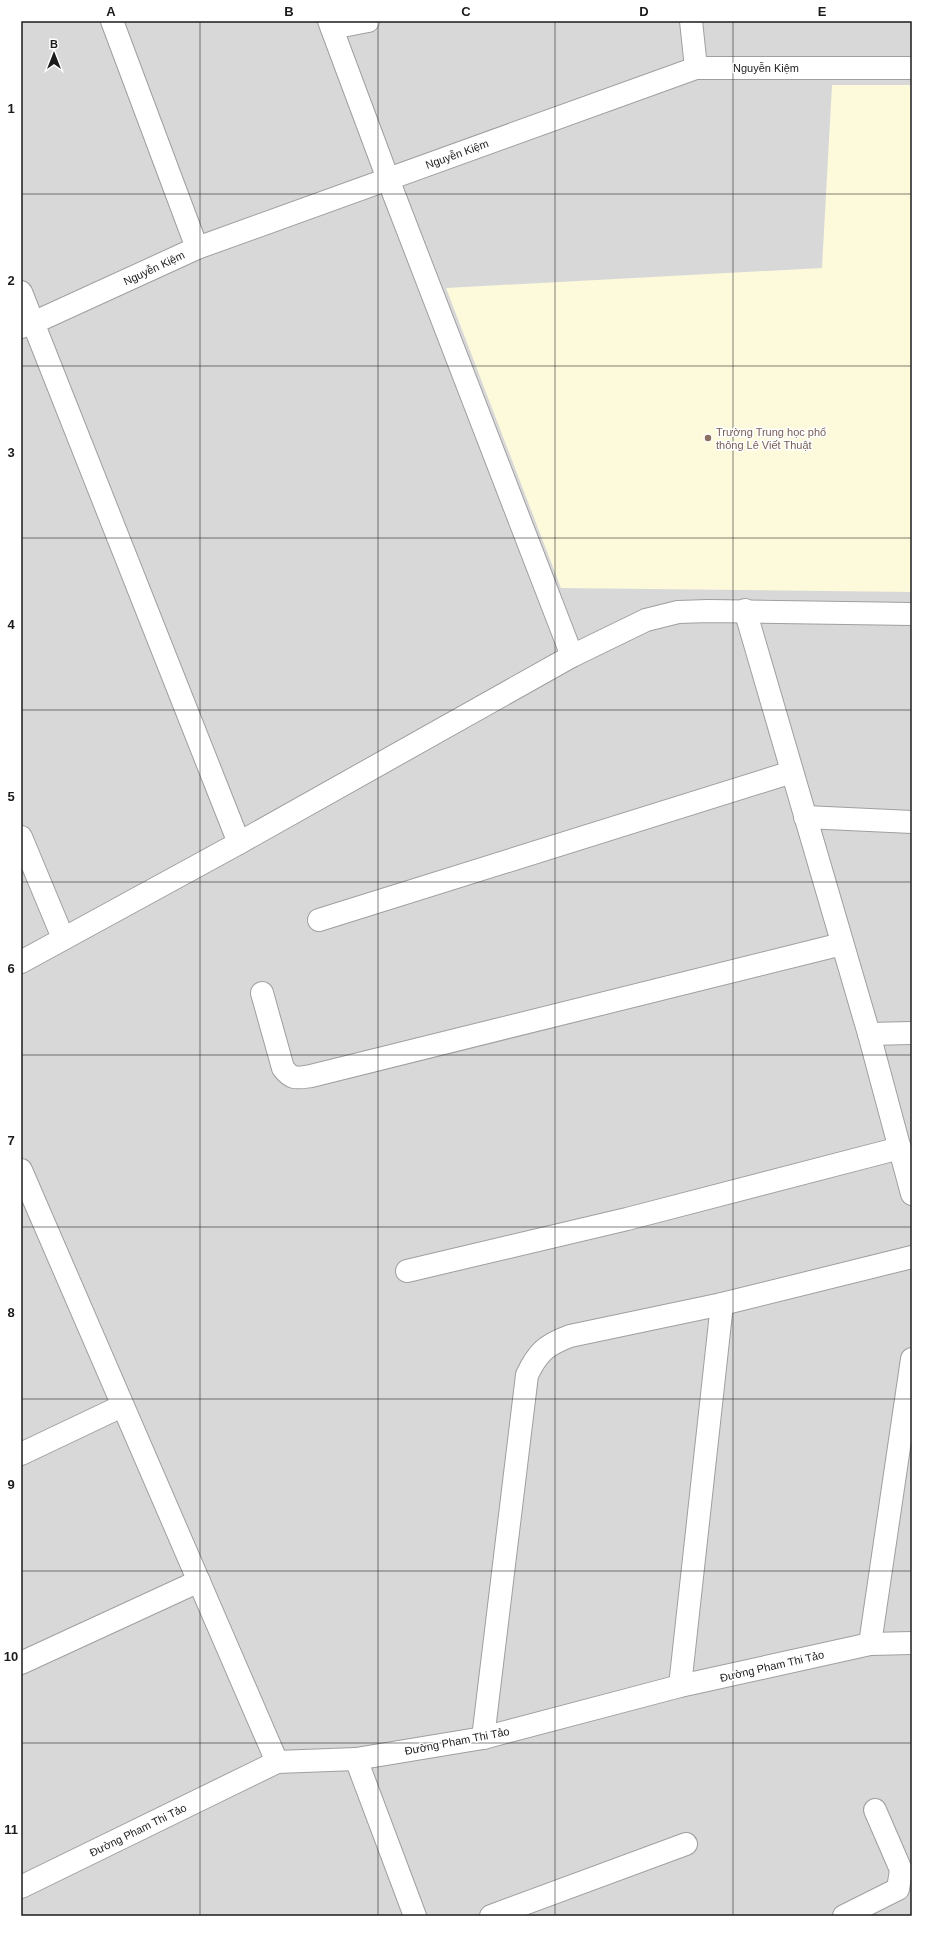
<svg xmlns="http://www.w3.org/2000/svg" width="933" height="1937" font-family="Arial,sans-serif">
<style>
.residential{fill:#d9d8d8}
.education{fill:#fcfadb}
.lines{fill:none;stroke-linecap:round;stroke-linejoin:round}
.minor-casing{stroke:#9f9f9f;stroke-width:24}
.minor{stroke:#fff;stroke-width:22}
.grid{fill:none;stroke:#1b1b1b;stroke-width:1;stroke-opacity:0.55}
.education-dot{fill:#8d6e63;stroke:#fff;stroke-width:1.5}
.labels{text-anchor:middle;dominant-baseline:central;stroke-width:3;stroke-linejoin:round;paint-order:stroke}
.street-label{font-size:11px;fill:#1b1b1b;stroke:#fff}
.education-label{font-size:11px;fill:#785e54;stroke:#fff;text-anchor:start}
.neatline{fill:none;stroke:#1b1b1b;stroke-width:1.5}
.grid-label{font-size:13px;text-anchor:middle;font-weight:bold;fill:#1b1b1b}
</style>
<rect width="100%" height="100%" fill="#ece8e2"/>
<!-- residential -->
<rect class="residential" x="21" y="21" width="891" height="1895"/>
<!-- education -->
<path class="education" d="M832,85H912V592L561,588L446,288L822,268Z"/>
<g class="lines">
<defs>
<g id="minor">
<path d="M112,21L197,248"/>
<path d="M329,21L388,179L572,656"/>
<path d="M691,21L696,68"/>
<path d="M332,28L368,21"/>
<path d="M21,292L239,843"/>
<path d="M21,327L33,323L197,248L696,68H912"/>
<path d="M745,610L869,1034L912,1194"/>
<path d="M805,817L912,822"/>
<path d="M21,837L63,938"/>
<path d="M319,920L792,772"/>
<path d="M21,962L239,843L572,656L646,620L678,612L708,611L912,614"/>
<path d="M262,993L283,1068C292,1080 297,1078 311,1076L842,944"/>
<path d="M869,1034L912,1033"/>
<path d="M21,1170L277,1762"/>
<path d="M407,1271L627,1219L900,1148"/>
<path d="M21,1454L122,1406"/>
<path d="M870,1644L912,1359"/>
<path d="M21,1663L199,1581"/>
<path d="M680,1686L722,1304"/>
<path d="M483,1738L527,1375C538,1352 546,1345 570,1336L722,1304L912,1257"/>
<path d="M356,1759L415,1916"/>
<path d="M21,1887L277,1762L356,1759L483,1738L680,1686L870,1644L912,1643"/>
<path d="M491,1916L686,1844"/>
<path d="M844,1916L898,1889L901,1870L875,1810"/>
</g>
</defs>
<!-- minor casing -->
<use href="#minor" class="minor-casing"/>
<!-- minor -->
<use href="#minor" class="minor"/>
</g>
<!-- grid -->
<path class="grid" d="M200,21V1916M378,21V1916M555,21V1916M733,21V1916M21,194H912M21,366H912M21,538H912M21,710H912M21,882H912M21,1055H912M21,1227H912M21,1399H912M21,1571H912M21,1743H912"/>
<!-- markers -->
<circle class="education-dot" cx="708" cy="438" r="4"/>
<g class="labels">
<!-- street labels -->
<g class="street-label">
<text x="766" y="68">Nguyễn Kiệm</text>
<text transform="translate(457 154) rotate(-20)">Nguyễn Kiệm</text>
<text transform="translate(154 268) rotate(-25)">Nguyễn Kiệm</text>
<text transform="translate(772 1666) rotate(-13)">Đường Pham Thi Tảo</text>
<text transform="translate(457 1741) rotate(-11)">Đường Pham Thi Tảo</text>
<text transform="translate(138 1830) rotate(-26)">Đường Pham Thi Tảo</text>
</g>
<!-- education labels -->
<g class="education-label">
<text x="716" y="432">Trường Trung học phổ<tspan x="716" dy="13">thông Lê Viết Thuật</tspan></text>
</g>
</g>
<!-- border -->
<rect width="933" height="1937" fill="none" stroke="#ffffff" stroke-width="44"/>
<!-- north arrow -->
<g transform="translate(54 54)" stroke="#ffffff" stroke-width="3" paint-order="stroke">
<path d="M0-3L7 15L0 10L-7 15Z" fill="#1b1b1b"/>
<text y="-6" font-size="11" font-weight="bold" text-anchor="middle" fill="#1b1b1b">B</text>
</g>
<rect x="22" y="22" width="889" height="1893" class="neatline"/>
<g class="grid-label">
<text x="111" y="16">A</text>
<text x="289" y="16">B</text>
<text x="466" y="16">C</text>
<text x="644" y="16">D</text>
<text x="822" y="16">E</text>
<text x="11" y="113">1</text>
<text x="11" y="285">2</text>
<text x="11" y="457">3</text>
<text x="11" y="629">4</text>
<text x="11" y="801">5</text>
<text x="11" y="973">6</text>
<text x="11" y="1145">7</text>
<text x="11" y="1317">8</text>
<text x="11" y="1489">9</text>
<text x="11" y="1661">10</text>
<text x="11" y="1834">11</text>
</g>
</svg>
